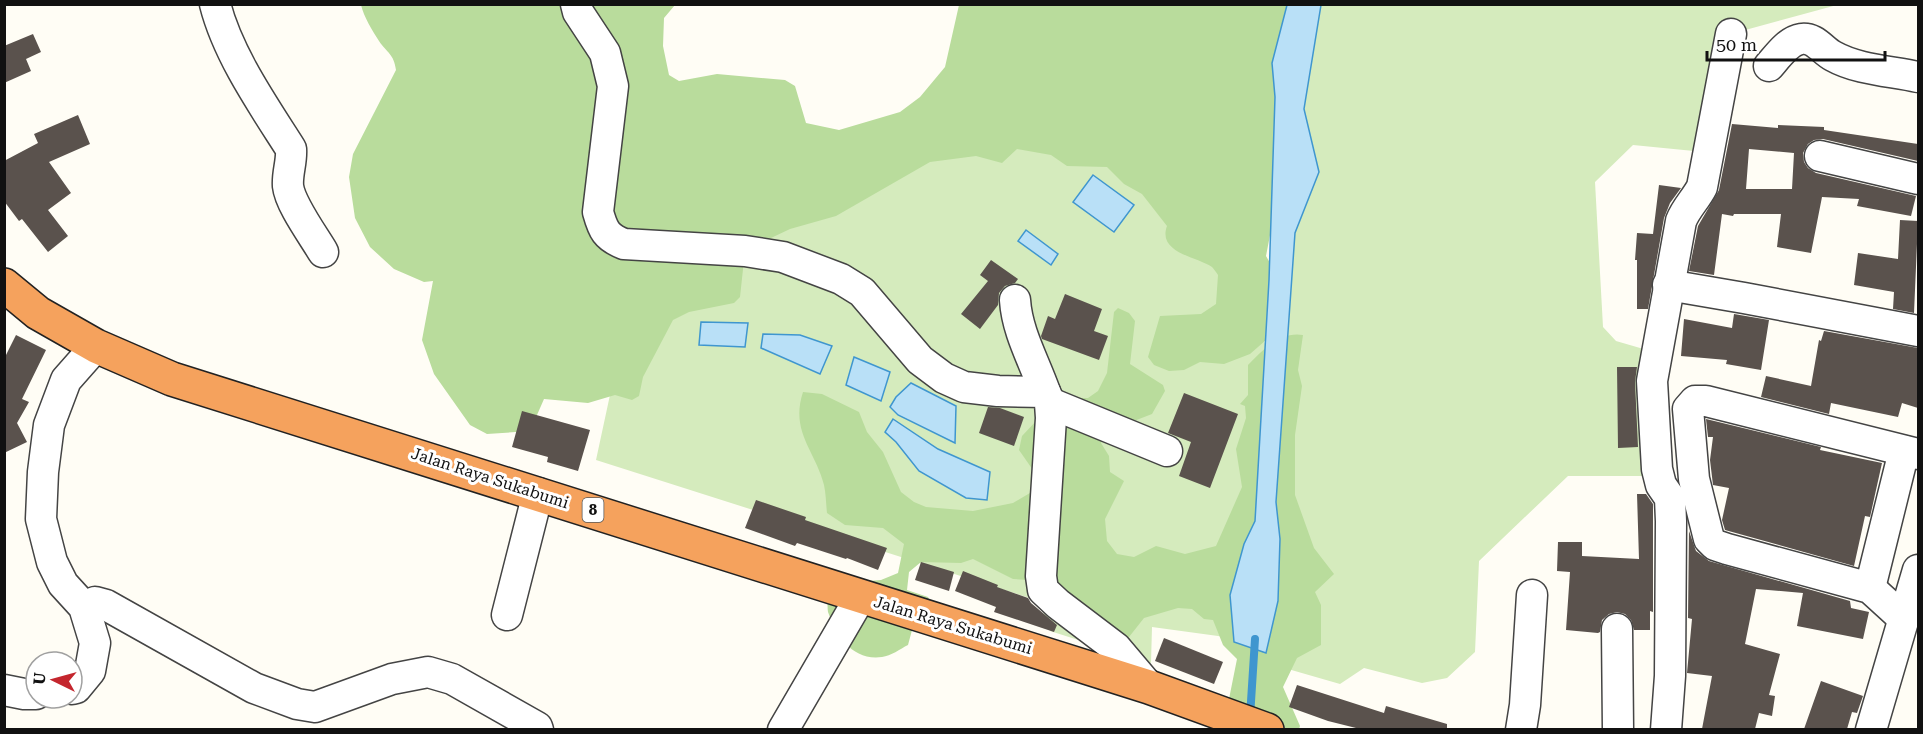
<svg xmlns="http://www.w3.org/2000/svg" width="1923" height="734" font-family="'Roboto Serif',serif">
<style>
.green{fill:#d5ebbd}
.forest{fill:#b9dc9c}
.water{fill:#b9e0f7;stroke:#3f96cf;stroke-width:1.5}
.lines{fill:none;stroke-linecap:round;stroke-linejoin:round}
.stream{stroke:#3f96cf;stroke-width:8}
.building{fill:#5a524d;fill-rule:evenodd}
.minor-casing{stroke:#444;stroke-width:33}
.highway-casing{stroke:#222;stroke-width:36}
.minor{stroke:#fff;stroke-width:30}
.highway{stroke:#f5a25d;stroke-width:33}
.labels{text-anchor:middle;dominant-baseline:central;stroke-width:6;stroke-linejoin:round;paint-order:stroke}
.shield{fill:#fff;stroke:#585858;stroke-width:1.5}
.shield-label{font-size:15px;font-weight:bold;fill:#111}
.street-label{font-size:16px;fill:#111;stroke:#fff}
</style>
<rect width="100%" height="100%" fill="#fffdf5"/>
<!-- green -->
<g class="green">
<path d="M1319,5H1837L1727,35L1704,152L1633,145L1595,182L1603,327L1616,341L1647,350L1650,476H1568L1479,561L1475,652L1447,678L1422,683L1364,668L1340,684L1281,667L1275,502L1302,109Z"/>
<path d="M960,132L1152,169L1252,308L1266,346L1240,639L1152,627L1151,663L1050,631L1039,601L596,460L616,367L752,233Z"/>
</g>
<!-- forest -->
<g class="forest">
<path d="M361,5H675L664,18L663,46L669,75L679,81L717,74L785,80L795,86L806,123L839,130L900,112L920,97L945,67L959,5H1292L1275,209L1266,256L1279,279L1275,332L1250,354L1224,364L1200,362L1184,370L1169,371L1154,365L1148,357L1160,316L1201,314L1216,304L1218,275C1216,272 1214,269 1212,267C1198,257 1157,253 1167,226L1142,194L1124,184L1107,167L1067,166L1051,155L1017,149L1002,163L976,156L930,162L836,216L790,229L756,245L744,260L740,297L734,303L689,312L673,320L643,377L639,396L632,400L615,395L588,403L544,399L530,431L487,434L470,425L434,374L422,340L433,281L424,282L394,269L370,247L355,218L349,177L353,154L396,70C394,54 387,53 379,41C372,30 364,17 361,5Z"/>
<path d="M1118,308L1129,313L1135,321L1130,364L1163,385L1165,391L1152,414L1108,431L1101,443L1109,456L1110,472L1124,481L1105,519L1107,541L1117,554L1134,557L1156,546L1185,554L1216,546L1242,487L1236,449L1246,418L1245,406L1240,404L1248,395V365C1262,350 1281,331 1303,335L1298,370L1302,386L1295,435V495L1314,548L1334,574L1315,592L1321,605V645L1297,658L1283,687L1300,726L1299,729H1243L1228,704L1237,659L1223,645L1213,620L1204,619L1192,609L1178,608L1144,618L1129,637L1115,641L1087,620L1061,586L1044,581L1013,579L973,559L961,563L921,562L909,572L907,590L928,597L932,605L915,619L908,645C900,649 891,656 882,657C853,661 837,637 828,612C827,606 828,599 828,593L846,583L881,580L898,573L904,544L883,528L845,525L827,513C826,504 826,494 824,485C815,450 790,432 803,392L822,394L859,412L867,432L883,452L901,492L914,502L926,507L973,511L1013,503L1035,490V473L1019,450L1022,436L1038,419L1076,398H1088L1098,391L1107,373L1114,312Z"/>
</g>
<!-- water -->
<g class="water">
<path d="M1287,5H1321L1304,109L1319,172L1295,233L1276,502L1280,539L1278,601L1266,653L1234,642L1230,595L1244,544L1255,521L1269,280L1275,97L1272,63Z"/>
<path d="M1093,175L1134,205L1114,232L1073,202Z"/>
<path d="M1026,230L1058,254L1051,265L1018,241Z"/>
<path d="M701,322L748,323L745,347L699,345Z"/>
<path d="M763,334L800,335L832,346L820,374L761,348Z"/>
<path d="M854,357L890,372L881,401L846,385Z"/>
<path d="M911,383L956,406L955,443L898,415L890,407L896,397Z"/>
<path d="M893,419L938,449L990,472L987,500L966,498L919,471L896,442L885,432Z"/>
</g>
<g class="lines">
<!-- stream -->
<path class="stream" d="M1250,717L1255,639"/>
</g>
<!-- building -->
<g class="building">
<path d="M33,34L41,52L26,59L31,71L4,83V46Z"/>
<path d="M78,115L90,144L49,162L71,193L48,210L68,236L48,252L22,219L19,221L4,201V161L38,143L34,134Z"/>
<path d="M1732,124L1778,128V125L1824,127V130L1918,144V161L1823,139L1814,140L1808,144L1803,153L1804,162L1808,168L1816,173L1916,196L1911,216L1857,206L1859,199L1822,197L1811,253L1777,247L1781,214H1734L1733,216L1722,214L1714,275L1689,271L1698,226L1719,190ZM1749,149L1794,153L1792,189H1746Z"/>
<path d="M1659,185L1681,188L1670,203L1664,218L1648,309H1637V260H1635L1637,233L1653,234Z"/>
<path d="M1900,220L1918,221L1914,313L1893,309L1894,292L1854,285L1858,253L1898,259Z"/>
<path d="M991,260L1018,279L1015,283L1005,286L999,293L998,305L980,329L961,314L988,281L980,275Z"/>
<path d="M1065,294L1102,309L1094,331L1108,336L1099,360L1042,339L1041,336L1048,316L1055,319Z"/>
<path d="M1734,314L1769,320L1761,370L1726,364L1727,360L1681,356L1684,319L1732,328Z"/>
<path d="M1824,331L1918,348V408L1902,403L1898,417L1831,403L1829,414L1761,397L1766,376L1811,386L1819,340L1821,341Z"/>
<path d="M16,335L46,350L22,399L29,402L17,423L27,442L4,453V359Z"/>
<path d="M1617,367H1637L1635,382L1638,447L1618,448Z"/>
<path d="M1184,393L1238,414L1210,488L1179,476L1191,442L1168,433Z"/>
<path d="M988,407L1000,408L1024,417L1014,446L979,433Z"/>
<path d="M522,411L590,430L578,471L547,462L548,457L512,447Z"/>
<path d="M1706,419L1821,447L1820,450L1882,463L1870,517L1865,516L1854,566L1725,530L1722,520L1729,488L1713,485L1710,460L1713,437H1708Z"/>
<path d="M1637,494H1646L1653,504V612L1650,611V630H1634L1631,620L1625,614L1617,612L1609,614L1602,620L1600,632L1598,633L1566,630L1570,572L1557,571L1558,542H1582V556L1639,559Z"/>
<path d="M756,500L806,517L805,520L887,548L878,570L847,558L846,559L797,543L795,546L745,528Z"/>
<path d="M1689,531L1696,551L1709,561L1850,601L1851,608L1869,612L1863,639L1797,626L1803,593L1756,589L1745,644L1780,654L1769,695L1775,696L1772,716L1759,713L1755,729H1702L1712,676L1687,673L1692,619L1688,618Z"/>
<path d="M921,562L954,572L949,591L915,580Z"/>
<path d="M963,571L998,585L997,587L1028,598L1031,603L1057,625L1054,632L994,612L996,607L955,591Z"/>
<path d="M1164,638L1223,662L1214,684L1155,661Z"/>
<path d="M1821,681L1863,696L1857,713L1852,712L1847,729H1804Z"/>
<path d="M1297,685L1384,713L1386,706L1447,724V729H1360L1328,721L1289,707Z"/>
</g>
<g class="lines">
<defs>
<g id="minor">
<path d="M215,4C228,55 263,105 291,149C292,162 287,173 288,186C290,204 313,235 323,252"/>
<path d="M576,4L578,12L605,53L613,86L598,212C603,230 606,237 624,244L745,251L783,257L841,279L862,292L920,360L944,378L964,387L998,391L1045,392L1050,403L1051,418L1041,576L1043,590L1058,604L1116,648L1149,687"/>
<path d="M1769,66C1777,57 1788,41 1801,39C1815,37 1822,50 1833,56C1858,70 1891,71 1918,77"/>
<path d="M1820,156L1918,179"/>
<path d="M1668,285L1744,298L1918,331"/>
<path d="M1015,300C1017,332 1034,361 1045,392"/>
<path d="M1050,403L1167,451"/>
<path d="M1870,588L1904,451"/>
<path d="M84,607L95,602L106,605L254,688L297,704L315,707L392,679L428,672L452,679L537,727L538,730"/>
<path d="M507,615L538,493"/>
<path d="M1904,619L1870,588L1727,549L1715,545L1709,539L1694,479L1688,409L1695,401H1706L1918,454"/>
<path d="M1617,629L1618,730"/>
<path d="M72,689L76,688L90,671L95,643L84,607L63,584L52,562L41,519L43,472L49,425L66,380L96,346"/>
<path d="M4,690L24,694H36"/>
<path d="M783,730L861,596"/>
<path d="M1521,730L1525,705L1532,595"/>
<path d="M1666,730L1670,676L1671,521L1670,498L1661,485L1657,469L1652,381L1681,221C1686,208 1696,199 1702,187L1731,34"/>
<path d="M1871,730L1918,570"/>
</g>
<path id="highway" d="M4,285L38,313L96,346L172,379L1149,687L1267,730"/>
</defs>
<!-- minor casing -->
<use href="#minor" class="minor-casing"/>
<!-- highway casing -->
<use href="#highway" class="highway-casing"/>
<!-- minor -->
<use href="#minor" class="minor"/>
<!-- highway -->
<use href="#highway" class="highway"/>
</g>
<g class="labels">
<!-- shield labels -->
<rect class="shield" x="582.5" y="498" width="21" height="24" rx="4.5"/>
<g class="shield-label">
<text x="593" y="510">8</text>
</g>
<!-- street labels -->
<g class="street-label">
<text transform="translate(490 478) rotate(18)">Jalan Raya Sukabumi</text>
<text transform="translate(953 625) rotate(17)">Jalan Raya Sukabumi</text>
</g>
</g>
<!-- border -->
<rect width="1923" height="734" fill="none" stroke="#111111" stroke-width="12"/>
<!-- north arrow -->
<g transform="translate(54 680) rotate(275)"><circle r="28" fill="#ffffff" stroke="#a0a0a0" stroke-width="1.5"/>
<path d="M0-4.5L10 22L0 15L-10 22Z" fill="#c4262e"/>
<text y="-9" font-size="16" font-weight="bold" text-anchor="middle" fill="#111111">U</text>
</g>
<!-- scale -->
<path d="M1707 51v9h178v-9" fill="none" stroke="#111111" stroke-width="3"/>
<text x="1716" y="51" font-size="18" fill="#111111" stroke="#ffffff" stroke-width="4.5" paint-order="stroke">50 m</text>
</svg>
